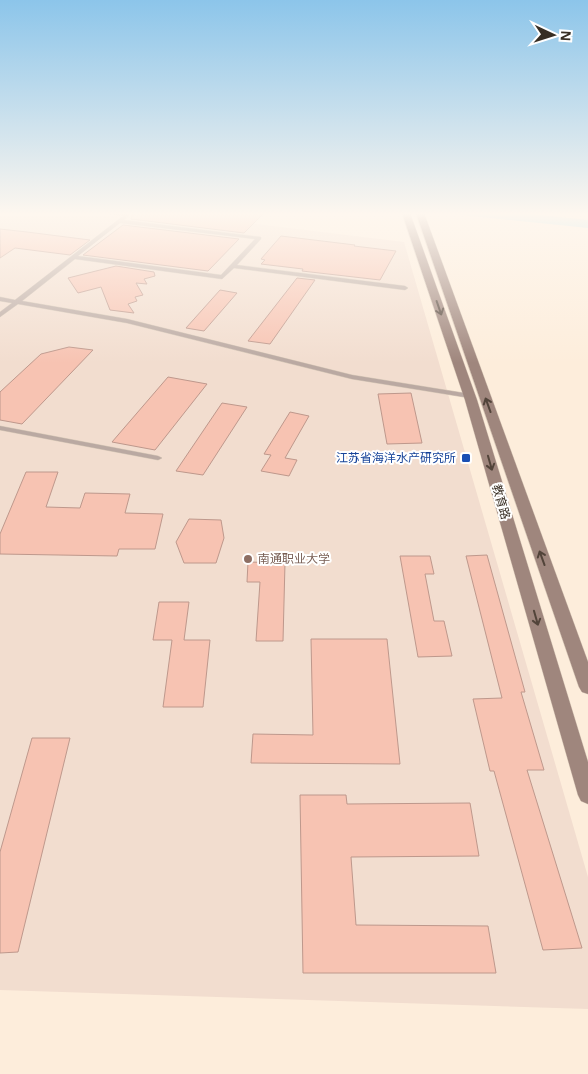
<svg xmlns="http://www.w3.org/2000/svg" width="588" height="1074" font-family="Arial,'Noto Sans SC',sans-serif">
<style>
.education{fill:#f2ddcf}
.water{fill:#a2deed}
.building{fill:#f7c3b2;stroke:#be988c}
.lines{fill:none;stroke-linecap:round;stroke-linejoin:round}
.lane-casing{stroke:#dacbba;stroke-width:1}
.secondary-casing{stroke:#dacbba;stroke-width:1}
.lane{fill:#baa9a2;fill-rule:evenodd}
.secondary{fill:#9f867d;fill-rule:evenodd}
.oneway{stroke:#52443a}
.transit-dot{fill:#1a4fb4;stroke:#fff;stroke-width:2}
.education-dot{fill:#8d6e63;stroke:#fff;stroke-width:2}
.labels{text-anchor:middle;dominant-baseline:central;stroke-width:4;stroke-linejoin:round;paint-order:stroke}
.transit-label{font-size:12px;fill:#164399;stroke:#fff;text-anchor:end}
.street-label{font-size:12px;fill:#382e23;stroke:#fff}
.education-label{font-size:12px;fill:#785e54;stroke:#fff;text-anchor:start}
</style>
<rect width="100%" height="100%" fill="#fdeddb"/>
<!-- education -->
<path class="education" d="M0,213H166L404,242L588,877V1009L0,990Z"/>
<!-- water -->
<path class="water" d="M442,213H522L588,220V228Z"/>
<!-- building -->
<g class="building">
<path d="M133,213H264L244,233L131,219Z"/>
<path d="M123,225L239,239L208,271L83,255Z"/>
<path d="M0,229L27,232L90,240L70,255L15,248L0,258Z"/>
<path d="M281,236L355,245L354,246L396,251L380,280L302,271L303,269L261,264L265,260L261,259Z"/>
<path d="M116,266L154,272L155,276L144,279L147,284L136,283L143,295L135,297L137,301L128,304L134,313L110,310L101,287L78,293L68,278Z"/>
<path d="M297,278L315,280L270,344L248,341Z"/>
<path d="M220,290L237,293L204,331L186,328Z"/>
<path d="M69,347L93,350L22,424L0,420V392L41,354Z"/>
<path d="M168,377L207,384L155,450L112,442Z"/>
<path d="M411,393L422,443L387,444L378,394Z"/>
<path d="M222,403L247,407L203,475L176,471Z"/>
<path d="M290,412L309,416L285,458L297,460L289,476L261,471L271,455L264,454Z"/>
<path d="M26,472H58L46,507L80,508L85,493L130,494L125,513L163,514L155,549H119L117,556L0,554V534Z"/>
<path d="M189,519L221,520L224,538L216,563H184L176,542Z"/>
<path d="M487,555L525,692H521L544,770H527L582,948L543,950L494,771H490L473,699L502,698L466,556Z"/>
<path d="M400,556H430L434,574H425L434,621H444L452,656L418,657Z"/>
<path d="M248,562L285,563L283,641H256L260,582H247Z"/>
<path d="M159,602H189L184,640H210L203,707H163L172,640H153Z"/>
<path d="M311,639H387L400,764L251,763L253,734L313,735Z"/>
<path d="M32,738H70L18,952L0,953V852Z"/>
<path d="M300,795H346L347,804L470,803L479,856L351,857L356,925L488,926L496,973H303Z"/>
</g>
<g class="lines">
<defs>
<g id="lane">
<path d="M107,213L129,214V216L124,220L261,237V239L237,265L405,286L408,288L405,290L234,268L222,279L75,259L22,301L127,319L352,375L470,394L474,396L470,398L352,379L127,323L18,304L0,317V312L12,303L0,301V297L15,300L123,216L109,214ZM120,223L255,239L221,275L78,256Z"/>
<path d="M0,426L158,456L162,458L158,460L0,430Z"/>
</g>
<g id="secondary">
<path d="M402,213H410L477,400L588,762V804L581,801L578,795L465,400Z"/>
<path d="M416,213H424L588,662V694L582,692L579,687Z"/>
</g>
</defs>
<!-- lane casing -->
<use href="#lane" class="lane-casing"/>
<!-- secondary casing -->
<use href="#secondary" class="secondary-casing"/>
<!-- lane -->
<use href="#lane" class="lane"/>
<!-- secondary -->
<use href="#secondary" class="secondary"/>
</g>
<!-- one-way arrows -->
<defs><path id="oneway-shaft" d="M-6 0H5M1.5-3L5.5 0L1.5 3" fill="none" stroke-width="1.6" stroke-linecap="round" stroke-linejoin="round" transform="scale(1.25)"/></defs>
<g class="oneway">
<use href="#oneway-shaft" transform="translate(439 308) rotate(71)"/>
<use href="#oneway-shaft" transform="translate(488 405) rotate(-110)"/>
<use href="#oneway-shaft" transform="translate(490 463) rotate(74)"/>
<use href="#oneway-shaft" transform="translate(542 558) rotate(-110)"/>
<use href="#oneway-shaft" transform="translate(536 618) rotate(74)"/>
</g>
<!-- sky -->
<linearGradient id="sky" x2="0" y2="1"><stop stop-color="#8cc5ea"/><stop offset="0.59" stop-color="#fef7ef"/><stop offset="1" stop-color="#fef7ef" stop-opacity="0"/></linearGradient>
<rect width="588" height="363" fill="url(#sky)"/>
<!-- markers -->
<rect class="transit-dot" x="461" y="453" width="10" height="10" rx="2.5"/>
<circle class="education-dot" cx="248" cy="559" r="5"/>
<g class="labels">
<!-- transit labels -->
<g class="transit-label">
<text x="456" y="458">江苏省海洋水产研究所</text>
</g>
<!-- street labels -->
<g class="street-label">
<text transform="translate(501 502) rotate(74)">教育路</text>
</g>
<!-- education labels -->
<g class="education-label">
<text x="258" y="559">南通职业大学</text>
</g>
</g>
<!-- north arrow -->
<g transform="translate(553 35) rotate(94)" stroke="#ffffff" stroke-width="4" paint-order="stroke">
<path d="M0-4L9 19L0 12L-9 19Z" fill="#382e23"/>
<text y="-8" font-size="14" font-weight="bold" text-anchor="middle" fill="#382e23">N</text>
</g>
</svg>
